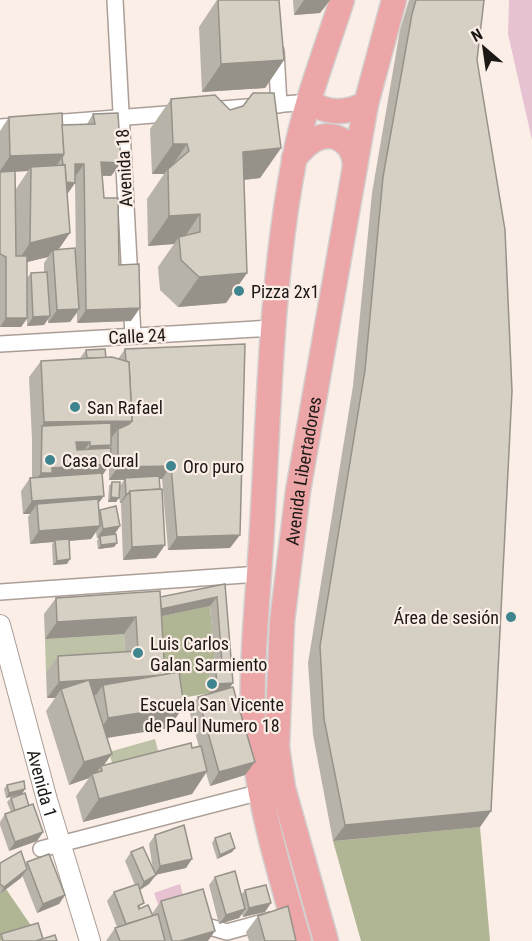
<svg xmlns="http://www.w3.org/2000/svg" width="532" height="941" font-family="'Roboto Condensed',sans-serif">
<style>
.green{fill:#bec3a7}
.forest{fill:#b0b594}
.water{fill:#e6c2d2}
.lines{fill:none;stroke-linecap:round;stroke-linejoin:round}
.minor-casing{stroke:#aa9e97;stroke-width:18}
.tertiary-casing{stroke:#aa9e97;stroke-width:22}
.primary-casing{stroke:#d2d1d0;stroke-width:27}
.minor{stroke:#fff;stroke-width:15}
.tertiary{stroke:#fff;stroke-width:20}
.primary{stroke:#eca6a7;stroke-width:24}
.wall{fill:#b8b3a9;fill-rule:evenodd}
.shaded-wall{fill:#969289}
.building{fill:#d6d0c4;stroke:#969289;stroke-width:1.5}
.poi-dot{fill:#3f858f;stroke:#fbeee7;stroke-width:2}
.labels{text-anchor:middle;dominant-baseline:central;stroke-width:4.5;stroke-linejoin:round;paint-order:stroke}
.street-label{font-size:18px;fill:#1c1815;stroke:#fbeee7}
.poi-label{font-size:18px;fill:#1c1815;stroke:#fbeee7;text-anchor:start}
</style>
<rect width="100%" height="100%" fill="#fbeee7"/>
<!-- green -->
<g class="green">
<path d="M124,634L126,668L46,673L45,639Z"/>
<path d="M155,739L160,758L114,771L109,752Z"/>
</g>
<!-- forest -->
<g class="forest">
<path d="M210,606L216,672L209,673L210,693L164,701L149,619Z"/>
<path d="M480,827L490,941H361L333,841Z"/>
<path d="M6,889L34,930L0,941V894Z"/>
</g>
<!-- water -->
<g class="water">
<path d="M509,0H532V140L508,34Z"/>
<path d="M180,884L184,899L159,907L154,893Z"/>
</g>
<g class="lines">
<defs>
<g id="minor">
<path d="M115,0L133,336"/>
<path d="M276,51L279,105"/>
<path d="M209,110L309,102"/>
<path d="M0,127L179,113"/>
<path d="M0,344L273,328"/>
<path d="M0,592L260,574"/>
<path d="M41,849L261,792"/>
<path d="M210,927L227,932L271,920"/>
</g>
<g id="tertiary">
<path id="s1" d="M0,625L47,800L90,941"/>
</g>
<g id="primary">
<path d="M309,102C329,114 344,114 366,104"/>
<path d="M294,158C301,151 307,143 316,139C337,129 355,146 355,166"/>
<path d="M299,941C283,884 261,813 255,754C248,680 258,603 262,529C269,406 271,282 294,161C304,106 325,53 342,0"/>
<path id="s2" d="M326,941L283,788L277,747L282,622L298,491L366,104L394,0"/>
</g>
</defs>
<!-- minor casing -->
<use href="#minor" class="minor-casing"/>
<!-- tertiary casing -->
<use href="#tertiary" class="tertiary-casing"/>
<!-- primary casing -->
<use href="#primary" class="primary-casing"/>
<!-- minor -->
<use href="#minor" class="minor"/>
<!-- tertiary -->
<use href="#tertiary" class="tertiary"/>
<!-- primary -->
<use href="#primary" class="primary"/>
</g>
<!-- wall -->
<g class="wall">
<path d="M217,0H279L284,60L265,88L202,92L199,27Z"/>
<path d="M293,0H330L320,13L294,15Z"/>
<path d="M409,0H484L477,60L491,811L480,827L333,841L313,735L308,663L353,386L372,193L400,30Z"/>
<path d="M171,99L230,110L281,148L260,178L244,180L247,273L226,303L178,307L160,290L158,267L174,244L148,246L147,199L164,174H152L150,129Z"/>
<path d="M93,114L121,163L111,176H102L104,198L131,321L77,323V313L70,322L48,323V319L44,325L27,326V319L21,327H0V131L9,117L62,125L87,124ZM28,171L16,189L15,172ZM75,183L76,260L58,249L67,194ZM48,257L44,263V272L31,273L27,278V262Z"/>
<path d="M125,349L230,548L168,550L162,479H160L156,558L123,560L121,504V503H120L119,496L116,502H108L109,486L112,482L120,486L124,480H109V466L102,476L99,503V510L120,526L114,534L117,543L114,547L98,549L97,541L99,537L97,538L96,532L91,539L69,541L67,564L53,565L52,545L53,542L30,544L28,517L30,514H23L21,491L30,478H32V439L29,377L41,361L80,358L86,350L106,358L118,359Z"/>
<path d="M225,584L230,688L245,775L210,786L206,773L192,794L83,822L76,796L89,778L69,785L46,711L55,698H47L46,673L58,656L125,652L124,634L45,639L44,614L56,598L160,597ZM210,606L215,664L209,673L210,693H213L198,697L189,710L199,747L103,766L107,738L169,728L161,616Z"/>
<path d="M7,785L22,794L43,832L37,841L9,851L0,825V822L5,814L11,812L7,802L11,798L20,794L6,798L4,789Z"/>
<path d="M155,835L186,868L155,875L149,884L140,890V909L152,914L161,901L208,941H106L115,928L117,927L107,901L114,892L135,885L125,861L131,852L153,870L149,844Z"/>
<path d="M215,838L235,848L232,852L217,859L212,843Z"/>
<path d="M27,862L65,895L59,904L37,913L22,875L0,894V863L25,864Z"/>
<path d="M215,877L241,895L245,890L265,912L243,917L242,914L239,918L219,924L209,885Z"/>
<path d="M258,916L296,941H249L246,932Z"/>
</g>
<!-- shaded-wall -->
<g class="shaded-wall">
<path d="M304,0H330L320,13L294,15Z"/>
<path d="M284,60L265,88L202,92L221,64Z"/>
<path d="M173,144H187L168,172V169L164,174H152Z"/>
<path d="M281,148L260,178L222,182L243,152Z"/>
<path d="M64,154L53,171L31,167L28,171L0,172V171L10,156Z"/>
<path d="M101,162L121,163L111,176L92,175Z"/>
<path d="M75,164H84L75,177Z"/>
<path d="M64,182L75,183L66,196Z"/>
<path d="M200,214L180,244L179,237L174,244L148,246L169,216Z"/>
<path d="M70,233L54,256L53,250L48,257L15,265L30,243Z"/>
<path d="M247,273L226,303L178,307L199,277Z"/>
<path d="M140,308L131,321L77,323L86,310Z"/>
<path d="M79,309L70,322L48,323L57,310Z"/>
<path d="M50,316L44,325L27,326L33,317Z"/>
<path d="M6,318H27L21,327H0Z"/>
<path d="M132,421L118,437V429L112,437L41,439L42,426L44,422Z"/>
<path d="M76,442H90L81,455H67Z"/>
<path d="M111,445L101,458L81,459L90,446Z"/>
<path d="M110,464L101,477L32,486L41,473L52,468Z"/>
<path d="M171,466L162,479L109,480L118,467Z"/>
<path d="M126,494H128L121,503H120Z"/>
<path d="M104,496L94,509L37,504L30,514H23L32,501Z"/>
<path d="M111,497L119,498L116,502H108Z"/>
<path d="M100,526L91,539L55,542V540L53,542L30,544L39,531Z"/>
<path d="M120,526L114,535L97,538L103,529Z"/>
<path d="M240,535L230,548L168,550L177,537Z"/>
<path d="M117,543L114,547L98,549L101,545Z"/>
<path d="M165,545L156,558L123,560L132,547Z"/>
<path d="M70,559L67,564L53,565L57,561Z"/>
<path d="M217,597L210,606L149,619L155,610Z"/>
<path d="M136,617L124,634L45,639L57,622Z"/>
<path d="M165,675L103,685L96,695L64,697L61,689L55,698H47L59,682Z"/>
<path d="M233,683L227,692L210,693L217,684Z"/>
<path d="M184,706L169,728L93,740L108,718Z"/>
<path d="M112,754L101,769V766L94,777L92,774L89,778L69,785L84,762Z"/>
<path d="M255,762L245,775L210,786L219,772Z"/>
<path d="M207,771L192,794L83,822L99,799Z"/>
<path d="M25,789L22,794L6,798L9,793Z"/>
<path d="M491,811L480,827L333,841L345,825Z"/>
<path d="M43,832L37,841L9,851L15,842Z"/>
<path d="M235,848L232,852L217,859L220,855Z"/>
<path d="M192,859L186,868L154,875L160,866Z"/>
<path d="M27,869L21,878L0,894L4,887Z"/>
<path d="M156,875L149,884L138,891L144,882Z"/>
<path d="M65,895L59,904L37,913L43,904Z"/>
<path d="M271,903L265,912L243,917L249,908Z"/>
<path d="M245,909L239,918L219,924L226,915Z"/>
<path d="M215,931L208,941H180Z"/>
</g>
<!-- building -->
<g class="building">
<path d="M218,0H279L284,60L221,64Z"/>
<path d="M416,0H484L477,60L505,230L512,391L491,811L345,825L324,719L320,646L365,370L383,177L412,14Z"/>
<path d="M253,93H274L281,148L243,152L247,273L199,277L181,260L179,237L200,232V214L169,216L168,169L189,151L187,144H173L171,99L215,95L230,110L243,106Z"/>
<path d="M62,113L64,154L10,156L9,117Z"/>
<path d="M118,113L121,163L101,162L104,198H118L119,265L139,264L140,308L86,310L84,164H75V183L66,182L65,165H63L62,157L64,154L62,125L95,124L93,114Z"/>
<path d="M65,165L70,233L30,243L31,167Z"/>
<path d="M15,171L16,256H27V318H6V257L0,254V172Z"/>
<path d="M75,248L79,309L57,310L53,250Z"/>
<path d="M47,272L50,316L33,317L31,273Z"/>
<path d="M245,344L240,535L177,537L171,466L118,467V429L129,424L132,421L129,362L126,361L125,349Z"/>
<path d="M105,349L106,358H87L86,350Z"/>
<path d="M112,357L129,362L132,421L44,422L41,361Z"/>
<path d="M111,423V445L90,446V442H76L77,450L111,448L110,464L52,468V473H41L42,426Z"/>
<path d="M102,473L104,496L32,501L30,478Z"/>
<path d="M159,476L160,489L130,491L128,494H126L125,478Z"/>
<path d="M112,482H120L119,498L111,497Z"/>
<path d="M162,489L165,545L132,547L130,491Z"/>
<path d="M98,499L100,526L39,531L37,504Z"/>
<path d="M116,506L120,526L103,529L100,510Z"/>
<path d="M116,534L117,543L101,545L100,536Z"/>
<path d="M69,539L70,559L57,561L55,540Z"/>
<path d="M225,584L233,683L217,684L215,664L222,663L217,597L161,609L160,597Z"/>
<path d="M160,591L165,675L59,682L58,656L138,651L136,617L57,622L56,598Z"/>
<path d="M179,672L184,706L108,718L103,685Z"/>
<path d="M89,680L112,754L84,762L61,689Z"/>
<path d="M233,687L255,762L219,772L198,697Z"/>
<path d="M191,743L192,748L201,746L207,771L99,799L92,774L102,771L101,766Z"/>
<path d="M24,781L25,789L9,793L7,785Z"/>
<path d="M25,793L29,806L15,811L11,798Z"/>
<path d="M33,804L43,832L15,842L5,814Z"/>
<path d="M184,825L192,859L160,866L155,835Z"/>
<path d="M230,833L235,848L220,855L215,838Z"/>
<path d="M143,847L156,875L144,882L131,852Z"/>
<path d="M21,851L27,869L4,887L0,884V863Z"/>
<path d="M49,854L65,895L43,904L27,862Z"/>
<path d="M235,871L245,909L226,915L215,877Z"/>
<path d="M138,884L144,903L138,906L139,909L148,905L153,916L126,924L114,892Z"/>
<path d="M266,885L271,903L249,908L245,890Z"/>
<path d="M203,889L215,931L180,941H172L161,901Z"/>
<path d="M288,906L296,941H265L258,916Z"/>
<path d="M158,914L165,941H120L115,928Z"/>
<path d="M38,923L43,939L36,941H3L1,934Z"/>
<path d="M55,935L57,941H36Z"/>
</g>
<!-- markers -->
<g class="poi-dot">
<circle cx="239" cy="291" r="6"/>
<circle cx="75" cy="407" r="6"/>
<circle cx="50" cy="460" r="6"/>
<circle cx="171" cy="466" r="6"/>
<circle cx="511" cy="617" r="6"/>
<circle cx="138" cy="653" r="6"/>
<circle cx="212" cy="684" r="6"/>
</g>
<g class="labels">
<!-- street labels -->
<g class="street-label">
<text transform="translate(124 168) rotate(-93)">Avenida 18</text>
<text transform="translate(137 336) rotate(-3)">Calle 24</text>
<text stroke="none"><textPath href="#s2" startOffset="478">Avenida Libertadores</textPath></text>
<text stroke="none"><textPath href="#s1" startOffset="164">Avenida 1</textPath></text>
</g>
<!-- poi labels -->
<g class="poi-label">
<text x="251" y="291">Pizza 2x1</text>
<text x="87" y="407">San Rafael</text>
<text x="62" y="460">Casa Cural</text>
<text x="183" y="466">Oro puro</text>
<text x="499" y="617" text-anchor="end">Área de sesión</text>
<text x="150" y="643">Luis Carlos<tspan x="150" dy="21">Galan Sarmiento</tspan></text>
<text x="212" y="704" text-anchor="middle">Escuela San Vicente<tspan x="212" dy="21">de Paul Numero 18</tspan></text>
</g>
</g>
<!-- north arrow -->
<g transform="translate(484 48) rotate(331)" stroke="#fbeee7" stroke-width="4.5" paint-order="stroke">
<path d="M0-4.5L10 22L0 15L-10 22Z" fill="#1c1815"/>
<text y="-9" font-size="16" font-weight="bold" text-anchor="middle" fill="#1c1815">N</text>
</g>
</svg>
